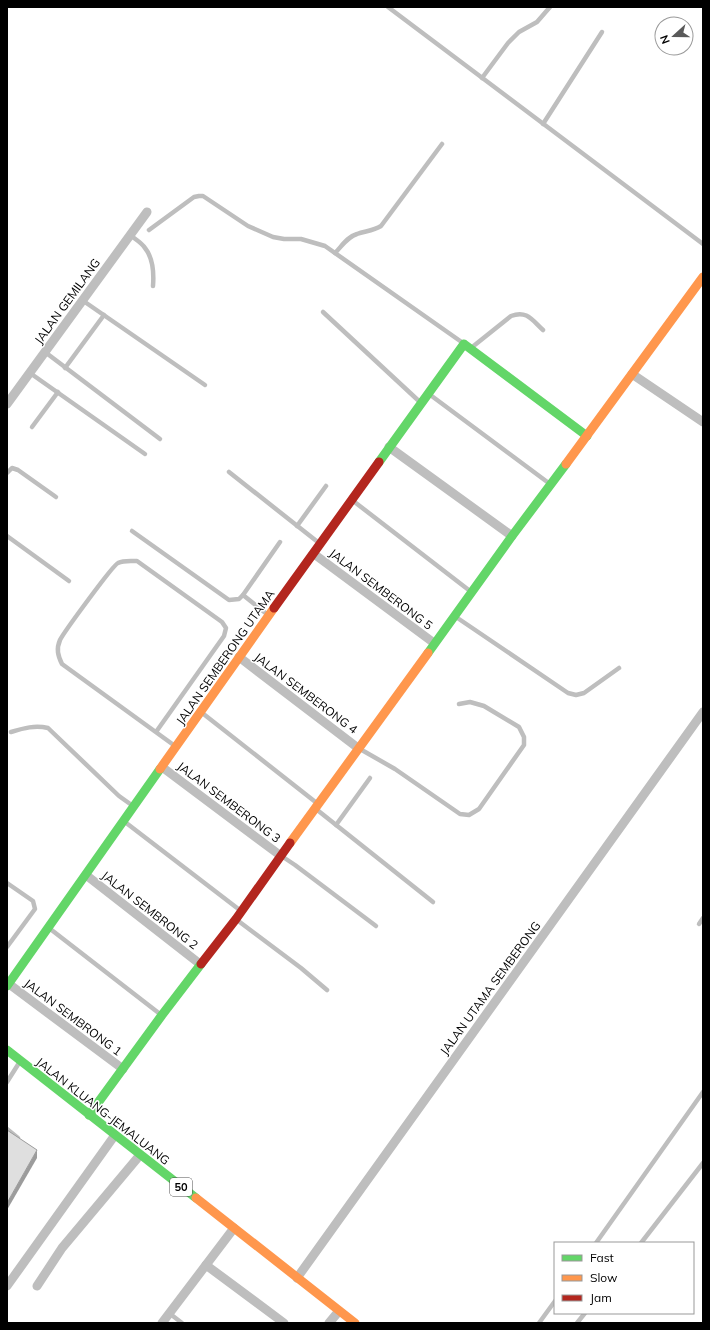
<svg xmlns="http://www.w3.org/2000/svg" width="710" height="1330" font-family="Mulish,sans-serif">
<style>
.lines{fill:none;stroke-linecap:round;stroke-linejoin:round}
.lane{stroke:#bebebe;stroke-width:4.5}
.street{stroke:#bebebe;stroke-width:9}
.fast{stroke:#63d668;stroke-width:9}
.slow{stroke:#ff974d;stroke-width:9}
.jam{stroke:#b3261e;stroke-width:9}
.shaded-wall{fill:#9c9c9c}
.building{fill:#dfdfdf;stroke:#9c9c9c}
.labels{text-anchor:middle;dominant-baseline:central;stroke-width:3;stroke-linejoin:round;paint-order:stroke}
.shield{fill:#fff;stroke:#4c4c4c;stroke-width:1}
.shield-label{font-size:11px;font-weight:bold;fill:#000}
.street-label{font-size:12px;fill:#000;stroke:#fff}
</style>
<rect width="100%" height="100%" fill="#fff"/>
<g class="lines">
<!-- lane -->
<g class="lane">
<path d="M388,7L703,244"/>
<path d="M482,78L508,43L519,32L537,22L550,7"/>
<path d="M543,124L602,32"/>
<path d="M149,230L194,197L199,196H203L248,226L273,237L284,239H301L325,246L463,343"/>
<path d="M130,235C135,239 142,243 145,248C153,258 154,273 153,286"/>
<path d="M335,253C342,246 347,237 357,234C365,231 373,231 381,226L442,144"/>
<path d="M82,300L205,385"/>
<path d="M323,312L421,403"/>
<path d="M471,348L511,316C527,310 532,320 543,330"/>
<path d="M45,352L160,439"/>
<path d="M65,368L104,315"/>
<path d="M30,373L145,454"/>
<path d="M429,394L550,484"/>
<path d="M32,427L58,392"/>
<path d="M229,472L319,543"/>
<path d="M7,473L12,468L18,470L56,497"/>
<path d="M352,500L470,591"/>
<path d="M297,526L326,486"/>
<path d="M132,531L229,600L239,599L243,595"/>
<path d="M7,536L69,581"/>
<path d="M268,615L243,595L280,542"/>
<path d="M456,617L568,693L576,695L584,693L619,668"/>
<path d="M201,712L318,804"/>
<path d="M11,732C24,728 35,725 48,728L119,796L133,806"/>
<path d="M156,732L224,636L226,628L222,622L137,561C130,561 124,560 118,563C113,565 64,632 60,640C56,649 58,656 62,664L175,746"/>
<path d="M360,749L395,769L460,814L469,815L479,809L524,745V737L519,727L484,706L470,702L459,704"/>
<path d="M316,809L433,902"/>
<path d="M125,822L241,911"/>
<path d="M336,825L370,778"/>
<path d="M283,857L295,865L376,926"/>
<path d="M7,883L33,901L35,909L7,947"/>
<path d="M237,920L301,968L327,990"/>
<path d="M699,924L703,918"/>
<path d="M49,928L160,1014"/>
<path d="M7,1082L19,1063"/>
<path d="M7,1129L18,1138"/>
<path d="M596,1243L703,1092"/>
<path d="M641,1243L703,1163"/>
<path d="M169,1313L182,1323"/>
<path d="M539,1323L555,1301"/>
<path d="M577,1323L585,1313"/>
</g>
<!-- street -->
<g class="street">
<path d="M632,374L703,422"/>
<path d="M7,404L147,212"/>
<path d="M389,447L512,536"/>
<path d="M314,554L434,643"/>
<path d="M239,657L358,748"/>
<path d="M162,767L281,856"/>
<path d="M86,875L200,964"/>
<path d="M9,984L123,1069"/>
<path d="M206,1265L284,1323"/>
<path d="M297,1278L703,712"/>
<path d="M7,1286L115,1135"/>
<path d="M37,1286L62,1248L140,1155"/>
<path d="M162,1323L234,1228"/>
<path d="M329,1323L339,1311"/>
</g>
<!-- fast -->
<g class="fast">
<path d="M379,462L464,344L587,436"/>
<path d="M428,653L512,536L566,464"/>
<path d="M7,986L160,769"/>
<path d="M7,1050L196,1198"/>
<path d="M89,1115L162,1015L201,964"/>
</g>
<!-- slow -->
<g class="slow">
<path d="M566,464L703,277"/>
<path d="M160,769L274,608"/>
<path d="M290,843L428,653"/>
<path d="M196,1198L355,1323"/>
</g>
<!-- jam -->
<g class="jam">
<path d="M274,608L379,462"/>
<path d="M201,964L236,919L290,843"/>
</g>
</g>
<!-- shaded-wall -->
<path class="shaded-wall" d="M37,1150V1158L7,1210V1203Z"/>
<!-- building -->
<path class="building" d="M7,1130L37,1150L7,1203Z"/>
<g class="labels">
<!-- shield labels -->
<rect class="shield" x="170" y="1178" width="22" height="18" rx="3"/>
<g class="shield-label">
<text x="181" y="1187">50</text>
</g>
<!-- street labels -->
<g class="street-label">
<text transform="translate(67 301) rotate(-54)">JALAN GEMILANG</text>
<text transform="translate(381 589) rotate(37)">JALAN SEMBERONG 5</text>
<text transform="translate(225 657) rotate(-55)">JALAN SEMBERONG UTAMA</text>
<text transform="translate(306 693) rotate(37)">JALAN SEMBERONG 4</text>
<text transform="translate(229 802) rotate(37)">JALAN SEMBERONG 3</text>
<text transform="translate(150 910) rotate(38)">JALAN SEMBRONG 2</text>
<text transform="translate(490 988) rotate(-54)">JALAN UTAMA SEMBERONG</text>
<text transform="translate(73 1017) rotate(37)">JALAN SEMBRONG 1</text>
<text transform="translate(103 1111) rotate(38)">JALAN KLUANG-JEMALUANG</text>
</g>
</g>
<!-- border -->
<rect width="710" height="1330" fill="none" stroke="#000000" stroke-width="16"/>
<!-- legend -->
<rect x="554" y="1242" width="140" height="72" fill="#ffffff" stroke="#999999"/>
<rect x="562" y="1255" width="20" height="6" fill="#63d668" stroke="#999999"/>
<text x="590" y="1262" font-size="12" fill="#000000">Fast</text>
<rect x="562" y="1275" width="20" height="6" fill="#ff974d" stroke="#999999"/>
<text x="590" y="1282" font-size="12" fill="#000000">Slow</text>
<rect x="562" y="1295" width="20" height="6" fill="#b3261e" stroke="#999999"/>
<text x="590" y="1302" font-size="12" fill="#000000">Jam</text>
<!-- north arrow -->
<g transform="translate(674 36) rotate(249)"><circle r="19" fill="#ffffff" stroke="#999999"/>
<path d="M0-3L7 15L0 10L-7 15Z" fill="#595959"/>
<text y="-6" font-size="11" font-weight="bold" text-anchor="middle" fill="#000000">N</text>
</g>
</svg>
